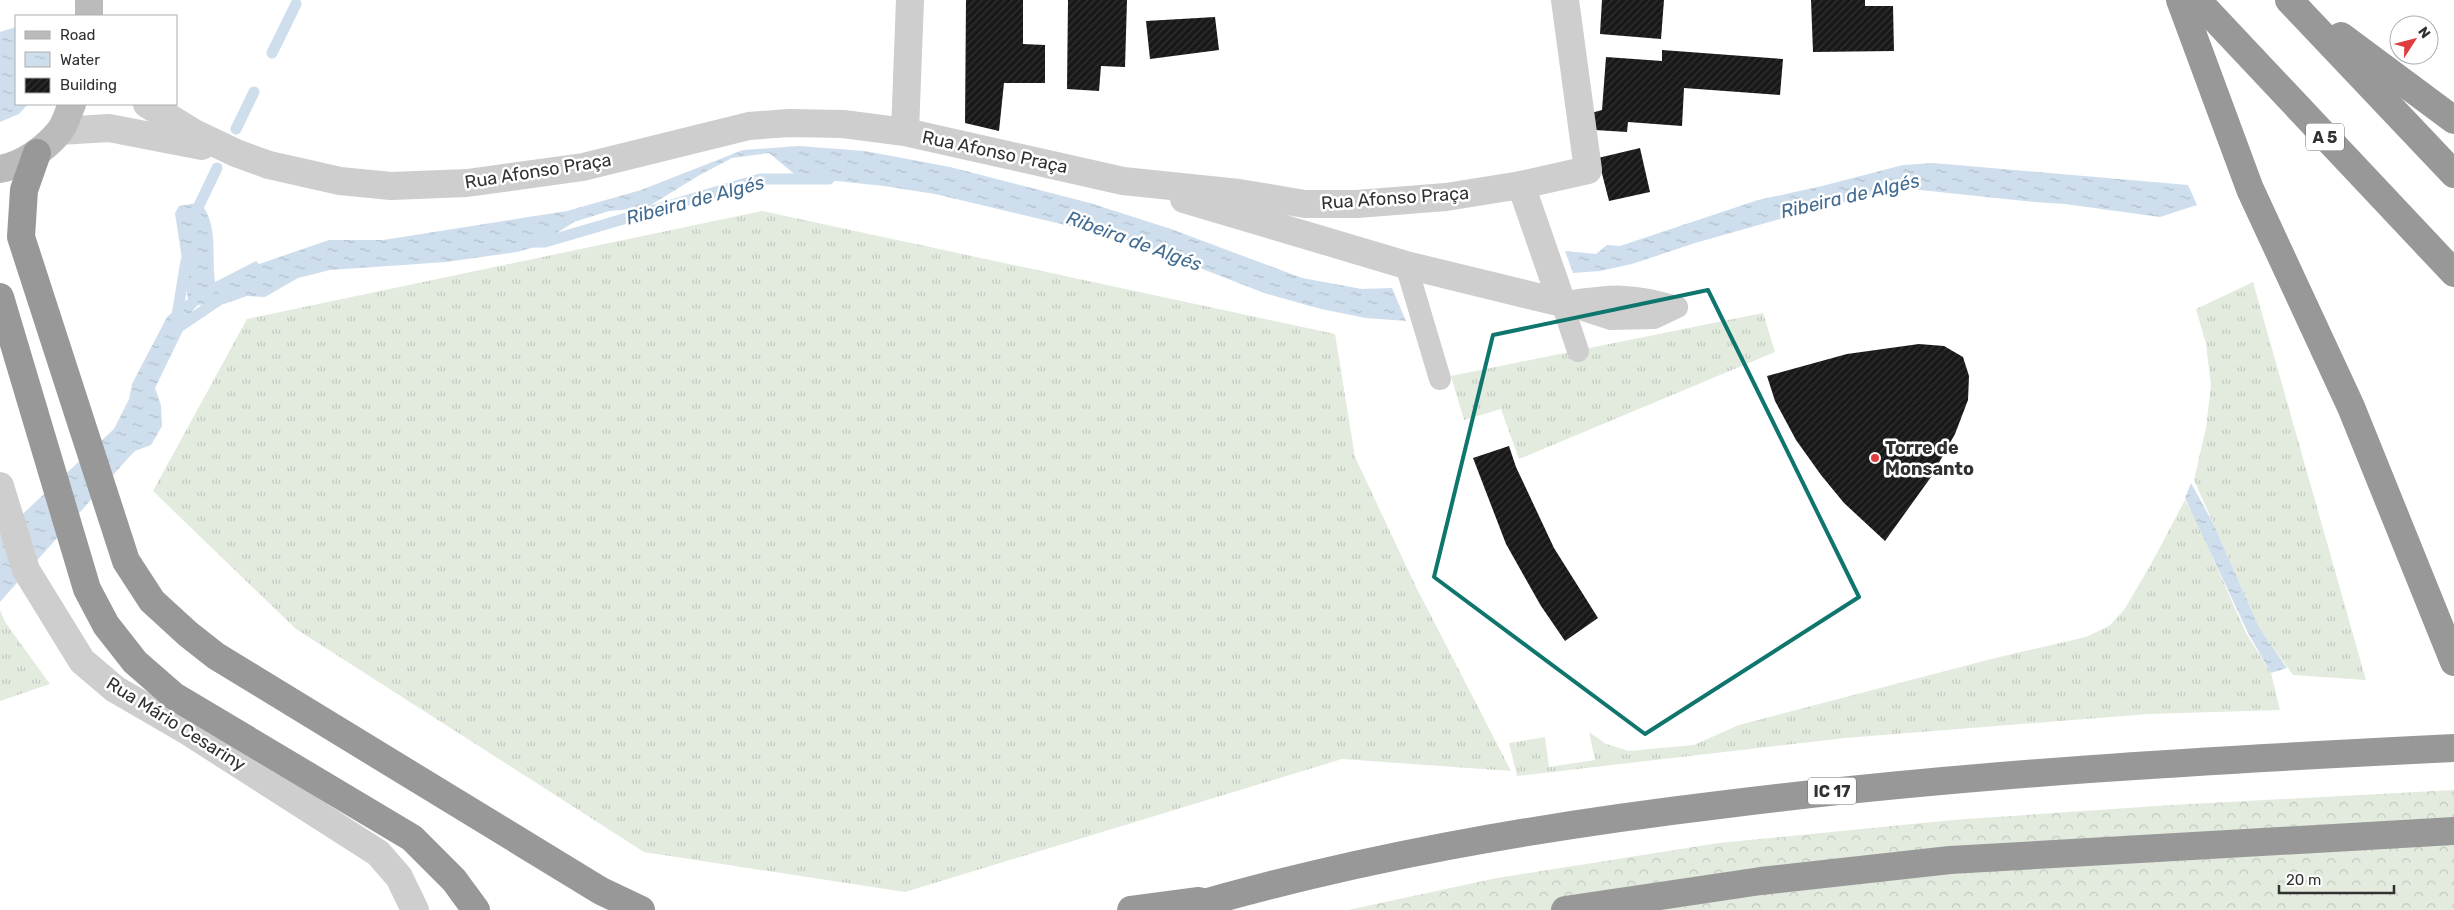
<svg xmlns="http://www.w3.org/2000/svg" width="2454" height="910" font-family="Rubik,sans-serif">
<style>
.grass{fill:url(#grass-tufts)}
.forest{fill:url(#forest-crowns)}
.water{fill:url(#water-ripples)}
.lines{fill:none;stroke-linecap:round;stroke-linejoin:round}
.stream{stroke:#cedeec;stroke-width:11}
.building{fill:url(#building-hatch)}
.lane{stroke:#cecece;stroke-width:22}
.street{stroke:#cecece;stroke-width:28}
.secondary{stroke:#bbb;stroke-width:28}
.highway{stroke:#989898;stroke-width:28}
.marked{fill:none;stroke:#0f766e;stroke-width:4;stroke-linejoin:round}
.poi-dot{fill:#de3f3e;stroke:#fff;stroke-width:2}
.labels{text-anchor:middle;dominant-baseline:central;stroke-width:5;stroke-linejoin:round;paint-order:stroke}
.shield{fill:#fff;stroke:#6f6f6f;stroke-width:1}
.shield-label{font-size:16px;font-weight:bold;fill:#313131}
.street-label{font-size:18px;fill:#313131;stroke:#fff}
.poi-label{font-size:18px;font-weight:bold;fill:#313131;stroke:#fff;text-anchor:start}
.water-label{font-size:19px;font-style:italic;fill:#426c91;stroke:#fff}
</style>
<defs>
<pattern id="grass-tufts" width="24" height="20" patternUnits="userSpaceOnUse" patternTransform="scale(1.25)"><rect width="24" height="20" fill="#e3eade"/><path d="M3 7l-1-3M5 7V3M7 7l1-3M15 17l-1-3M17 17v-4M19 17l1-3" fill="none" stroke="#c3c9bf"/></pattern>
<pattern id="forest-crowns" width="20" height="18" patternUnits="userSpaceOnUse" patternTransform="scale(1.25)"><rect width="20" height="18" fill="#e3eade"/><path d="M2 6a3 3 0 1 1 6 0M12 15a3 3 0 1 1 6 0" fill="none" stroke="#c3c9bf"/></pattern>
<pattern id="water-ripples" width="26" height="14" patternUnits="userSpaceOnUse" patternTransform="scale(1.25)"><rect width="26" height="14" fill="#cedeec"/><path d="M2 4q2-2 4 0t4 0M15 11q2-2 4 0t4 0" fill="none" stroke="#b1bfcb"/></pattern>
<pattern id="building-hatch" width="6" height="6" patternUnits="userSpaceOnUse" patternTransform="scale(1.25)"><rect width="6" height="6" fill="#181818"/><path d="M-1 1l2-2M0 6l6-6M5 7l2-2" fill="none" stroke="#313131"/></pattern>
</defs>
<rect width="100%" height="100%" fill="#fff"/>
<!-- grass -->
<g class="grass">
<path d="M762,211L1335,334L1355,457L1415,585L1511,771L1342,759L905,892L644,852L296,629L153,491L247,319Z"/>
<path d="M2253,282L2366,680L2293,675L2259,627L2194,480L2206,428L2211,385L2206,344L2196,309Z"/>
<path d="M1763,313L1775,352L1519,459L1501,409L1464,420L1451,376Z"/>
<path d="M2185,500L2195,518L2246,633L2271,673L2280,710L2148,714L1845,738L1517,776L1509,743L1545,737L1549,767L1595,760L1589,732L1606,744L1629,751L1694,745L1739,725L1995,658L2086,637L2109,626L2124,610L2150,566Z"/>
<path d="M0,610L5,622L50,684L0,701Z"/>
</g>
<!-- forest -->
<path class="forest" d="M2454,790V910H1348L1497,878L1719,843L1953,820L2172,805Z"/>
<!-- water -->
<g class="water">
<path d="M16,27V104H28L19,114L0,122V32Z"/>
<path d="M799,146L865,151L950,167L1090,203L1171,229L1302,278L1362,289L1392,288L1406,321L1366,318L1321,309L1264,293L1128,240L1099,233L935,194L884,186L798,177L769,153L732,158L698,176L646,208L609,211L574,222L535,247L517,252L446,262L330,270L298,278L265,297L247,296L224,304L198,305L193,310L155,388L161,405L162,426L151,445L135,451L130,456L0,602V535L114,429L129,399L132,384L167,317L188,299L175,213L179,206L203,202L201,204C219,226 211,256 215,282L256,261L259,264L329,240H383L567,211L641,190L743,150Z"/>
<path d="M1934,163L2188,185L2197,205L2160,217L2065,204L2034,202L1911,189L1837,203L1695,243L1632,264L1600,271L1573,273L1565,251L1596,254L1607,245L1620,246L1758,200L1822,186L1903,165Z"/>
<path d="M2191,483L2213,523L2259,627L2287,668L2271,673L2248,633L2185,498Z"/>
</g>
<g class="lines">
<!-- stream -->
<g class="stream">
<path d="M272,53L296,4"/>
<path d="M236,129L254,92"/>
<path d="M195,214L217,168"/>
<path d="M529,242H545L760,179H829"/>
<path d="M176,322L186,261"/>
<path d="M176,329L225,296"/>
</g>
</g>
<!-- building -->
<g class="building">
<path d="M966,0H1023V44L1045,45V83H1004L999,131L965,123Z"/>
<path d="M1068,0H1127L1125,67L1101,66L1099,91L1067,89Z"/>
<path d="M1602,0H1664L1661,39L1600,34Z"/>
<path d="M1811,0H1865V6H1893L1894,51L1813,52Z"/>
<path d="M1215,17L1219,50L1150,59L1146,21Z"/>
<path d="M1662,50L1783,59L1780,95L1684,88L1682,126L1628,122L1627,132L1595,130L1591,113L1602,110L1606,57L1662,61Z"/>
<path d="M1640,148L1650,192L1609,201L1598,158Z"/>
<path d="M1919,344L1944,346L1963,357L1969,376L1968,400L1955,434L1931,477L1885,541L1844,503L1821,475L1796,440L1775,401L1767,376L1847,354Z"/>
<path d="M1509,446L1516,467L1554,548L1598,618L1565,641L1541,606L1506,544L1473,458Z"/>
</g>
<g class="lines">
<!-- lane -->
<g class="lane">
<path d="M1406,265L1440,379"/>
<path d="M1566,302C1612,295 1631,293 1677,307"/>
<path d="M1562,303L1611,319L1654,318L1677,307"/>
<path d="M1562,303L1578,351"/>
</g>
<!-- street -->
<g class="street">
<path d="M147,104L194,133L236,153L269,165L340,181L391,186L467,183L583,167L749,126L789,123L843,124L905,132L1123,181L1239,193L1305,204H1357L1446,197L1521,185L1588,170L1565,0"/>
<path d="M60,131L109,128L202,146"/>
<path d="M905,132L910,0"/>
<path d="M1521,185L1562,303"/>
<path d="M1184,199L1406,265L1562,303"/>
<path d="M0,486L26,570L82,661L115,689L189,732L378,853L399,877L415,910"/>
</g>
<!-- secondary -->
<g class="secondary">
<path d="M89,16V0"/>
<path d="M0,169C22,165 44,150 59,132C65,125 68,113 72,104"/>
</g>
<!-- highway -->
<g class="highway">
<path d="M2180,0L2250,189L2351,407L2454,662"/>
<path d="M2197,0L2454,273"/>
<path d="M2289,0L2454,174"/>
<path d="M2341,36L2454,120"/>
<path d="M37,153L24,190L21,237L126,561L152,601L188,634L216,656L601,891L641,910"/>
<path d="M0,297L87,589L106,625L135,662L174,696L412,838L454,880L476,910"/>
<path d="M1131,910L1199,901"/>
<path d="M1180,910C1356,858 1536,827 1719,805C1963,774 2209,760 2454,748"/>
<path d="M1565,910L1761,881L1950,860L2454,831"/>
</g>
</g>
<!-- marked area -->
<path class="marked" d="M1708,290L1859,597L1645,734L1434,577L1493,335Z"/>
<!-- markers -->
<circle class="poi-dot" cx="1875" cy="458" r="5"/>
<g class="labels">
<!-- shield labels -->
<g class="shield">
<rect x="2306" y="123.5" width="38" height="27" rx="4"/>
<rect x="1808" y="777.5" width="48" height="27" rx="4"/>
</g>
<g class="shield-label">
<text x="2325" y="137">A 5</text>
<text x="1832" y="791">IC 17</text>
</g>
<!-- street labels -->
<g class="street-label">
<text transform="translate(995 152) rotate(12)">Rua Afonso Praça</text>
<text transform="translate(538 171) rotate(-9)">Rua Afonso Praça</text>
<text transform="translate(1395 198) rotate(-4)">Rua Afonso Praça</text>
<text transform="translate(176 724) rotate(32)">Rua Mário Cesariny</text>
</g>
<!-- poi labels -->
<g class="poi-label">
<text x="1885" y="448">Torre de<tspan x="1885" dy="21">Monsanto</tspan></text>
</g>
<!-- water labels -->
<g class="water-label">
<text transform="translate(1850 196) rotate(-13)">Ribeira de Algés</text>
<text transform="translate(695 200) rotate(-15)">Ribeira de Algés</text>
<text transform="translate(1134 241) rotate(20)">Ribeira de Algés</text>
</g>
</g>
<!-- legend -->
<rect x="15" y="15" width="162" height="90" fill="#ffffff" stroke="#adadad"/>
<rect x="25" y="31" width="25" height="8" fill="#bbbbbb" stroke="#adadad"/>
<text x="60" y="40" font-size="15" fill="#313131">Road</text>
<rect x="25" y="52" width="25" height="15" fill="url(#water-ripples)" stroke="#adadad"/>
<text x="60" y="65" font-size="15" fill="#313131">Water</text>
<rect x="25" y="78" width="25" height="15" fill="url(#building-hatch)" stroke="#adadad"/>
<text x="60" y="90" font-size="15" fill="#313131">Building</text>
<!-- north arrow -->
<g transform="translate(2414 40) rotate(54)"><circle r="24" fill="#ffffff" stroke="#adadad"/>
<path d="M0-4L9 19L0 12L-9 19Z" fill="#de3f3e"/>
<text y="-8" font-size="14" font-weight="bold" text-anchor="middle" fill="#313131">N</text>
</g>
<!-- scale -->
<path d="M2279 885v8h115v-8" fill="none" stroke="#313131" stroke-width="2.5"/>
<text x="2286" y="885" font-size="15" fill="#313131" stroke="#ffffff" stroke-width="4" paint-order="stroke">20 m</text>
</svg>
